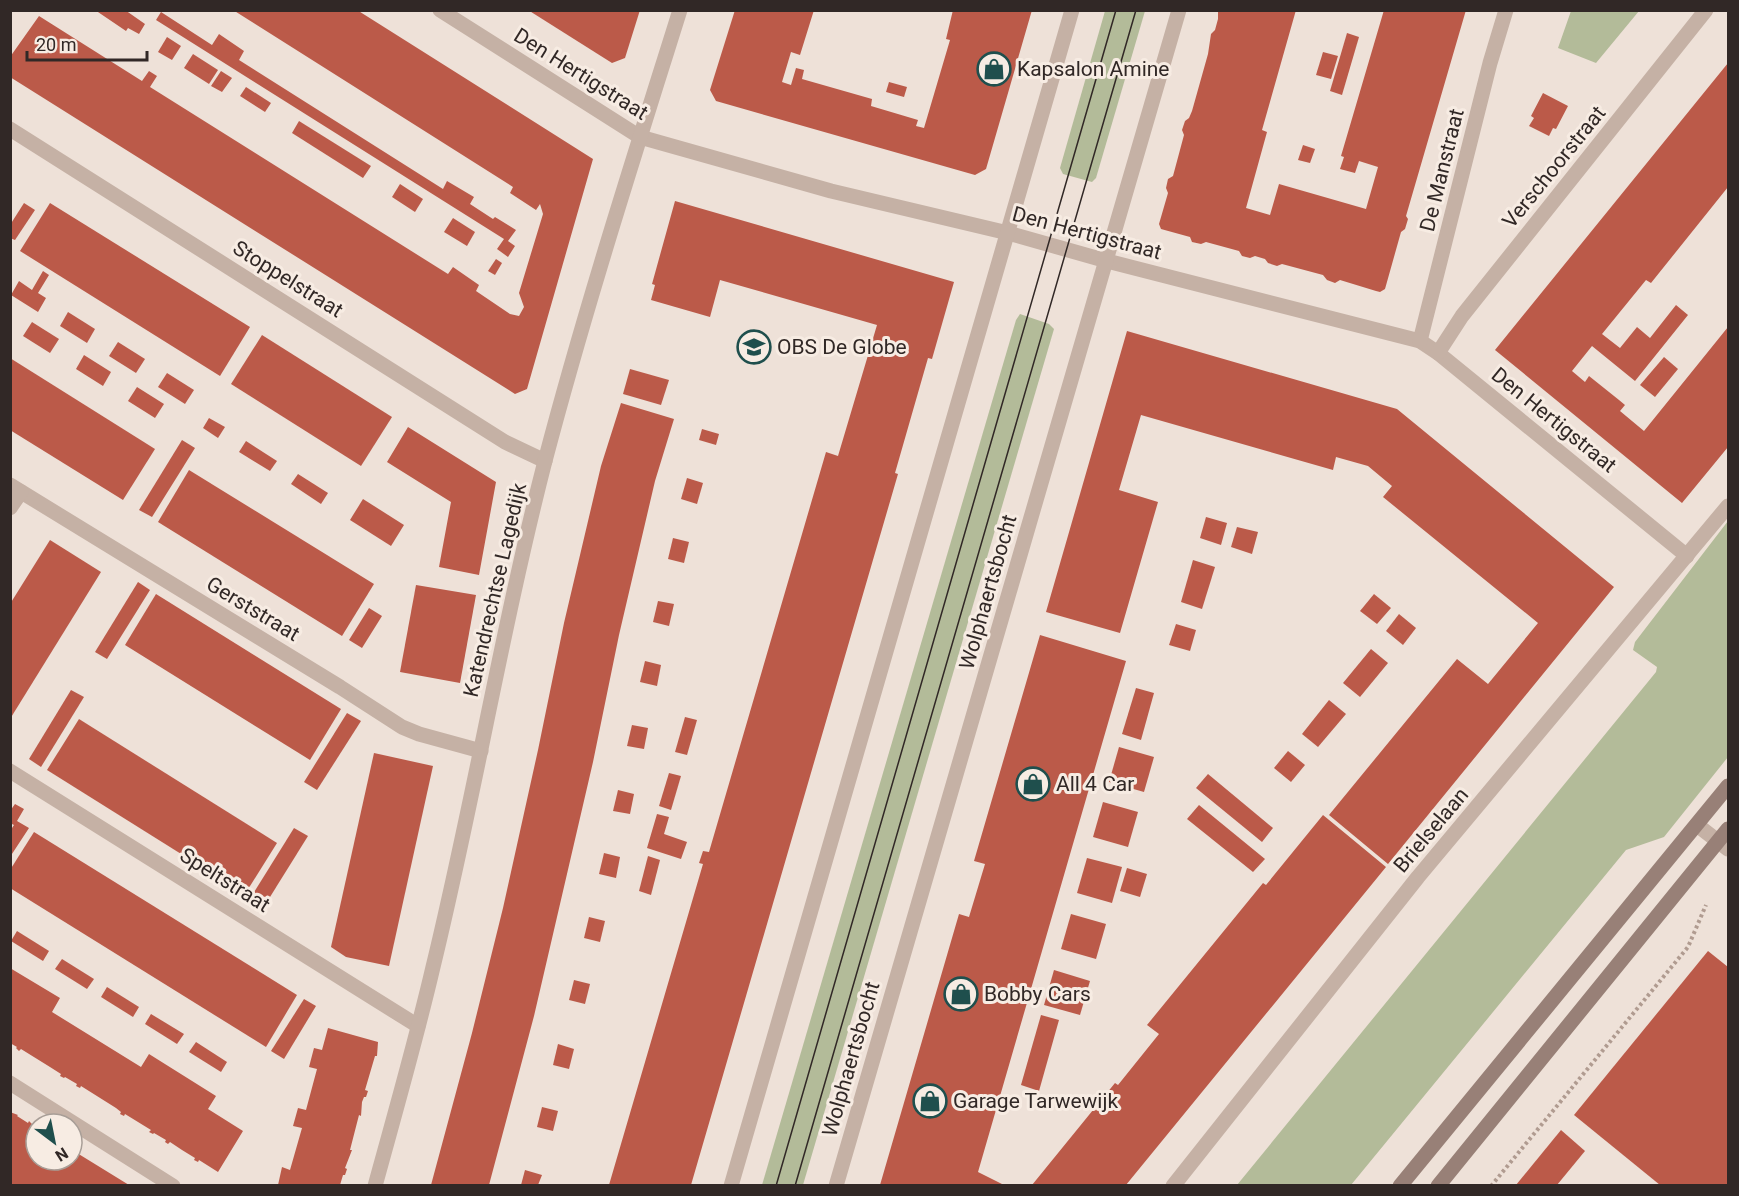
<svg xmlns="http://www.w3.org/2000/svg" width="1739" height="1196" font-family="Roboto,sans-serif">
<style>
.green{fill:#b3bb99}
.building{fill:#bb5a49}
.lines{fill:none;stroke-linecap:round;stroke-linejoin:round}
.path{stroke:#b09b90;stroke-width:4;stroke-dasharray:3 3;stroke-linecap:butt}
.lane{stroke:#c5b1a5;stroke-width:15}
.street{stroke:#c5b1a5;stroke-width:15}
.secondary{stroke:#988077;stroke-width:15}
.tram{stroke:#312826;stroke-width:1.5}
.labels{text-anchor:middle;dominant-baseline:central;stroke-width:6;stroke-linejoin:round;paint-order:stroke}
.poi-label{font-size:21px;fill:#312826;stroke:#f7ece3;text-anchor:start}
.street-label{font-size:21px;fill:#312826;stroke:#f7ece3}
</style>
<rect width="100%" height="100%" fill="#eee1d8"/>
<!-- green -->
<g class="green">
<path d="M1105,11H1145L1096,178L1092,182L1063,174L1060,168Z"/>
<path d="M1571,11V10L1639,11L1596,63L1558,48Z"/>
<path d="M1020,314L1049,324L1054,329L803,1185H762L1016,320Z"/>
<path d="M1728,521V757L1664,837L1626,850L1351,1185H1237L1656,672L1657,667L1633,650L1635,642Z"/>
</g>
<!-- building -->
<g class="building">
<path d="M95,10H125L145,24L139,34L128,28L126,31Z"/>
<path d="M233,10H357L593,159L527,389L515,394L10,77V57L39,16L142,81L149,71L157,76L150,87L448,274L453,267L479,285L476,291L510,314L519,316L524,307L519,293L543,214L540,204L536,210L510,193L513,187Z"/>
<path d="M528,10H640L625,58L612,63Z"/>
<path d="M735,10H814L800,55L791,52L782,82L791,85L796,68L804,70L802,79L872,99L871,106L918,120L916,126L924,128L950,40L946,39L953,10H1032L986,169L975,175L716,101L710,90Z"/>
<path d="M1218,10H1296L1262,130L1267,132L1246,208L1270,215L1279,184L1366,209L1378,167L1359,161L1355,173L1340,169L1344,157L1341,156L1384,10H1466L1406,216L1408,219L1405,229L1401,232L1385,289L1380,292L1376,291L1340,280L1335,283L1327,280L1323,275L1282,264L1277,266L1268,263L1265,259L1255,256L1250,258L1242,256L1239,251L1206,242L1201,244L1192,242L1190,237L1161,229L1159,224L1168,193L1166,188L1168,179L1173,176L1184,135L1182,130L1185,121L1189,118L1192,111L1208,54L1211,34L1215,30L1218,19Z"/>
<path d="M161,12L212,45L219,34L244,51L239,60L443,189L447,181L474,197L470,204L493,219L495,217L516,230L508,241L515,246L508,257L497,249L504,239L156,20Z"/>
<path d="M1347,33L1359,37L1342,95L1330,91Z"/>
<path d="M167,37L181,46L172,60L158,52Z"/>
<path d="M1323,52L1338,56L1331,79L1316,75Z"/>
<path d="M193,54L218,70L209,84L184,68Z"/>
<path d="M1728,63V187L1651,283L1646,280L1602,334L1620,348L1637,327L1650,338L1676,305L1688,315L1635,381L1592,346L1572,371L1585,382L1589,376L1619,400L1625,405L1620,411L1644,431L1728,327V447L1682,503L1495,350Z"/>
<path d="M221,71L232,78L222,92L211,86Z"/>
<path d="M889,82L907,87L904,97L886,92Z"/>
<path d="M246,87L271,103L265,112L240,96Z"/>
<path d="M1543,93L1568,106L1556,129L1553,128L1549,136L1529,126L1534,118L1531,116Z"/>
<path d="M299,121L371,166L363,178L292,133Z"/>
<path d="M1303,145L1315,149L1310,163L1298,160Z"/>
<path d="M400,184L423,199L415,212L392,197Z"/>
<path d="M675,201L954,282L932,359L928,358L895,473L898,474L691,1185H609L703,864L699,863L703,851L709,852L826,452L838,456L877,325L720,280L710,317L651,300L655,285L652,284Z"/>
<path d="M24,203L35,210L15,240L10,238V225Z"/>
<path d="M50,203L250,327L220,376L20,251Z"/>
<path d="M453,218L475,232L467,246L444,232Z"/>
<path d="M496,259L502,263L495,275L488,271Z"/>
<path d="M43,271L49,275L38,293L46,298L38,312L11,295L19,281L32,290Z"/>
<path d="M68,312L95,329L87,343L60,326Z"/>
<path d="M32,322L59,339L50,353L23,336Z"/>
<path d="M1127,331L1397,409L1614,587L1388,864L1329,815L1457,659L1488,684L1538,623L1383,497L1392,486L1368,466L1336,457L1333,470L1141,415L1119,490L1158,502L1120,633L1046,612Z"/>
<path d="M262,335L392,417L361,466L231,384Z"/>
<path d="M118,342L145,359L136,373L109,356Z"/>
<path d="M84,355L111,372L103,386L76,369Z"/>
<path d="M1664,357L1678,369L1655,397L1640,385Z"/>
<path d="M10,358L155,449L123,500L10,430Z"/>
<path d="M630,369L669,380L661,405L623,394Z"/>
<path d="M167,373L194,390L185,404L158,387Z"/>
<path d="M137,387L164,404L155,418L128,401Z"/>
<path d="M621,403L674,419L655,481L619,635L593,762L534,1016L489,1185H431L472,1033L503,908L538,750L564,623L601,466Z"/>
<path d="M209,418L225,427L218,438L203,428Z"/>
<path d="M408,427L496,482L479,575L439,567L451,502L387,462Z"/>
<path d="M702,429L719,434L716,445L699,440Z"/>
<path d="M182,440L195,448L152,517L139,510Z"/>
<path d="M246,441L277,461L270,471L239,452Z"/>
<path d="M189,470L374,584L342,636L158,522Z"/>
<path d="M298,474L328,493L321,504L291,484Z"/>
<path d="M687,478L703,483L697,504L681,499Z"/>
<path d="M363,499L404,525L391,546L350,520Z"/>
<path d="M1206,517L1227,523L1221,545L1200,538Z"/>
<path d="M1237,527L1258,532L1252,554L1231,547Z"/>
<path d="M673,538L689,542L684,563L668,559Z"/>
<path d="M50,540L101,572L10,719V604Z"/>
<path d="M1193,560L1215,567L1202,609L1181,602Z"/>
<path d="M138,582L150,590L107,659L95,652Z"/>
<path d="M416,585L476,595L460,683L400,672Z"/>
<path d="M156,594L341,709L310,760L125,645Z"/>
<path d="M1374,594L1391,608L1377,624L1360,611Z"/>
<path d="M658,601L674,604L669,626L653,622Z"/>
<path d="M369,608L382,616L362,648L349,640Z"/>
<path d="M1399,614L1416,628L1403,645L1386,631Z"/>
<path d="M1176,624L1196,630L1190,651L1169,645Z"/>
<path d="M1040,635L1126,661L978,1172L1004,1185H880L959,914L969,917L985,864L974,861Z"/>
<path d="M1371,649L1388,663L1360,697L1343,683Z"/>
<path d="M645,661L661,665L657,686L640,682Z"/>
<path d="M1136,688L1154,693L1141,740L1122,734Z"/>
<path d="M71,690L84,697L41,767L29,759Z"/>
<path d="M1329,700L1346,714L1318,747L1302,734Z"/>
<path d="M347,713L361,721L317,790L304,782Z"/>
<path d="M685,717L697,720L687,755L675,752Z"/>
<path d="M79,719L277,843L245,894L47,770Z"/>
<path d="M632,725L648,728L644,749L627,746Z"/>
<path d="M1119,747L1154,757L1144,792L1109,782Z"/>
<path d="M1288,751L1305,765L1291,782L1274,768Z"/>
<path d="M374,753L433,766L389,966L346,957L331,947Z"/>
<path d="M669,773L681,776L671,810L659,806Z"/>
<path d="M1208,774L1273,828L1262,842L1196,788Z"/>
<path d="M618,790L634,794L630,814L613,811Z"/>
<path d="M1103,802L1138,812L1128,847L1093,837Z"/>
<path d="M15,804L24,809L17,821L29,828L10,857V831L14,825L10,823V811Z"/>
<path d="M1199,805L1265,859L1253,872L1187,819Z"/>
<path d="M657,814L669,817L664,834L687,842L681,859L647,848Z"/>
<path d="M1323,815L1386,867L1126,1185H1032L1115,1083L1118,1085L1159,1034L1147,1025L1263,883L1266,885Z"/>
<path d="M294,828L308,836L265,905L251,897Z"/>
<path d="M34,832L297,995L266,1047L10,888V870Z"/>
<path d="M604,853L620,857L616,878L599,874Z"/>
<path d="M648,856L660,860L651,895L639,891Z"/>
<path d="M1087,858L1122,867L1112,903L1077,893Z"/>
<path d="M1127,868L1147,874L1140,897L1120,891Z"/>
<path d="M1071,914L1106,924L1096,959L1061,949Z"/>
<path d="M589,917L605,921L600,942L584,938Z"/>
<path d="M17,931L49,951L43,961L11,941Z"/>
<path d="M1708,951L1728,967V1185H1660L1574,1115Z"/>
<path d="M62,959L94,979L87,989L55,969Z"/>
<path d="M10,968L60,998L52,1012L141,1067L149,1054L216,1096L208,1109L243,1131L218,1172L199,1160L198,1162L194,1160L195,1158L182,1150L170,1142L168,1144L165,1142L166,1140L154,1133L153,1134L149,1132L151,1130L125,1114L124,1116L120,1114L121,1112L116,1108L81,1086L80,1088L76,1086L77,1084L65,1077L64,1078L60,1076L61,1074L50,1067L21,1049L19,1051L16,1048L17,1047L10,1043Z"/>
<path d="M1054,970L1090,981L1080,1015L1044,1005Z"/>
<path d="M574,980L590,984L585,1004L569,1000Z"/>
<path d="M107,987L139,1007L133,1017L101,997Z"/>
<path d="M304,999L316,1006L284,1059L271,1051Z"/>
<path d="M151,1014L184,1034L177,1044L145,1024Z"/>
<path d="M1041,1015L1059,1020L1039,1091L1021,1085Z"/>
<path d="M328,1028L378,1042L377,1056H375L365,1090L368,1091L366,1097H364L362,1102L361,1116L359,1115L350,1150H352L345,1168L347,1169L345,1175H343L340,1185H278L282,1167L290,1170L302,1128L293,1126L298,1108L306,1110L317,1069L309,1067L314,1048L322,1050Z"/>
<path d="M196,1042L227,1062L221,1072L189,1052Z"/>
<path d="M558,1044L574,1049L569,1069L553,1065Z"/>
<path d="M542,1107L558,1111L553,1131L537,1127Z"/>
<path d="M10,1112L18,1115L17,1116L28,1123L29,1121L36,1128V1160H72V1150L74,1149L78,1152L77,1153L129,1185H10Z"/>
<path d="M1561,1130L1585,1151L1557,1185H1516Z"/>
<path d="M525,1170L542,1175L538,1185H521Z"/>
</g>
<g class="lines">
<!-- path -->
<path class="path" d="M1491,1186L1688,947L1706,905"/>
<!-- lane -->
<path class="lane" d="M1697,825L1728,849"/>
<!-- street -->
<g class="street">
<path d="M440,10L640,137L831,191L1008,233L1107,261L1420,341L1438,353L1687,556"/>
<path d="M10,129L505,442L545,461"/>
<path d="M1420,341L1490,63L1506,10"/>
<path d="M1438,353L1462,316L1706,10"/>
<path d="M10,485L340,687L402,727L419,734L481,751"/>
<path d="M10,508L21,492"/>
<path d="M10,771L418,1026"/>
<path d="M10,1083L173,1186"/>
<path d="M375,1186C395,1113 416,1040 433,967C474,799 502,628 545,461C585,309 633,160 680,10"/>
<path d="M731,1186L1072,10"/>
<path d="M836,1186L1179,10"/>
<path d="M1173,1186L1418,877L1728,506"/>
</g>
<!-- secondary -->
<g class="secondary">
<path d="M1400,1186L1728,786"/>
<path d="M1438,1186L1728,829"/>
</g>
<!-- tram -->
<g class="tram">
<path d="M776,1186L1116,10"/>
<path d="M795,1186L1136,10"/>
</g>
</g>
<!-- icons -->
<defs>
<symbol id="shop-ring" viewBox="-11 -11 22 22"><circle r="9.5" fill="#f7ece3" stroke="#1f4f4d" stroke-width="1.5"/><path d="M-5-2.5h2.3a2.7 3.5 0 0 1 5.4 0H5L5.5 6h-11ZM-1.5-2.5h3a1.5 2.3 0 0 0-3 0Z" fill="#1f4f4d"/></symbol>
<symbol id="school-ring" viewBox="-11 -11 22 22"><circle r="9.5" fill="#f7ece3" stroke="#1f4f4d" stroke-width="1.5"/><path d="M0-5L7-2L0 1L-7-2ZM-4 1L0 2.5L4 1V4Q0 6-4 4Z" fill="#1f4f4d"/></symbol>
</defs>
<g fill-rule="evenodd">
<use href="#shop-ring" x="975" y="50" width="38" height="38"/>
<use href="#school-ring" x="735" y="328" width="38" height="38"/>
<use href="#shop-ring" x="1014" y="765" width="38" height="38"/>
<use href="#shop-ring" x="942" y="975" width="38" height="38"/>
<use href="#shop-ring" x="911" y="1082" width="38" height="38"/>
</g>
<g class="labels">
<!-- poi labels -->
<g class="poi-label">
<text x="1017" y="69">Kapsalon Amine</text>
<text x="777" y="347">OBS De Globe</text>
<text x="1056" y="784">All 4 Car</text>
<text x="984" y="994">Bobby Cars</text>
<text x="953" y="1101">Garage Tarwewijk</text>
</g>
<!-- street labels -->
<g class="street-label">
<text transform="translate(581 74) rotate(32)">Den Hertigstraat</text>
<text transform="translate(1554 167) rotate(-51)">Verschoorstraat</text>
<text transform="translate(1442 170) rotate(-76)">De Manstraat</text>
<text transform="translate(1087 233) rotate(15)">Den Hertigstraat</text>
<text transform="translate(288 279) rotate(32)">Stoppelstraat</text>
<text transform="translate(1554 420) rotate(39)">Den Hertigstraat</text>
<text transform="translate(495 590) rotate(-77)">Katendrechtse Lagedijk</text>
<text transform="translate(988 592) rotate(-74)">Wolphaertsbocht</text>
<text transform="translate(253 609) rotate(31)">Gerststraat</text>
<text transform="translate(1431 830) rotate(-50)">Brielselaan</text>
<text transform="translate(225 880) rotate(32)">Speltstraat</text>
<text transform="translate(851 1059) rotate(-74)">Wolphaertsbocht</text>
</g>
</g>
<!-- border -->
<rect width="1739" height="1196" fill="none" stroke="#312826" stroke-width="24"/>
<!-- north arrow -->
<g transform="translate(54 1142) rotate(148)"><circle r="28" fill="#f7ece3" stroke="#a89e97" stroke-width="1.5"/>
<path d="M0-4.5L10 22L0 15L-10 22Z" fill="#1f4f4d"/>
<text y="-9" font-size="16" font-weight="bold" text-anchor="middle" fill="#312826">N</text>
</g>
<!-- scale -->
<path d="M27 51v9h120v-9" fill="none" stroke="#312826" stroke-width="3"/>
<text x="36" y="51" font-size="18" fill="#312826" stroke="#f7ece3" stroke-width="4.5" paint-order="stroke">20 m</text>
</svg>
